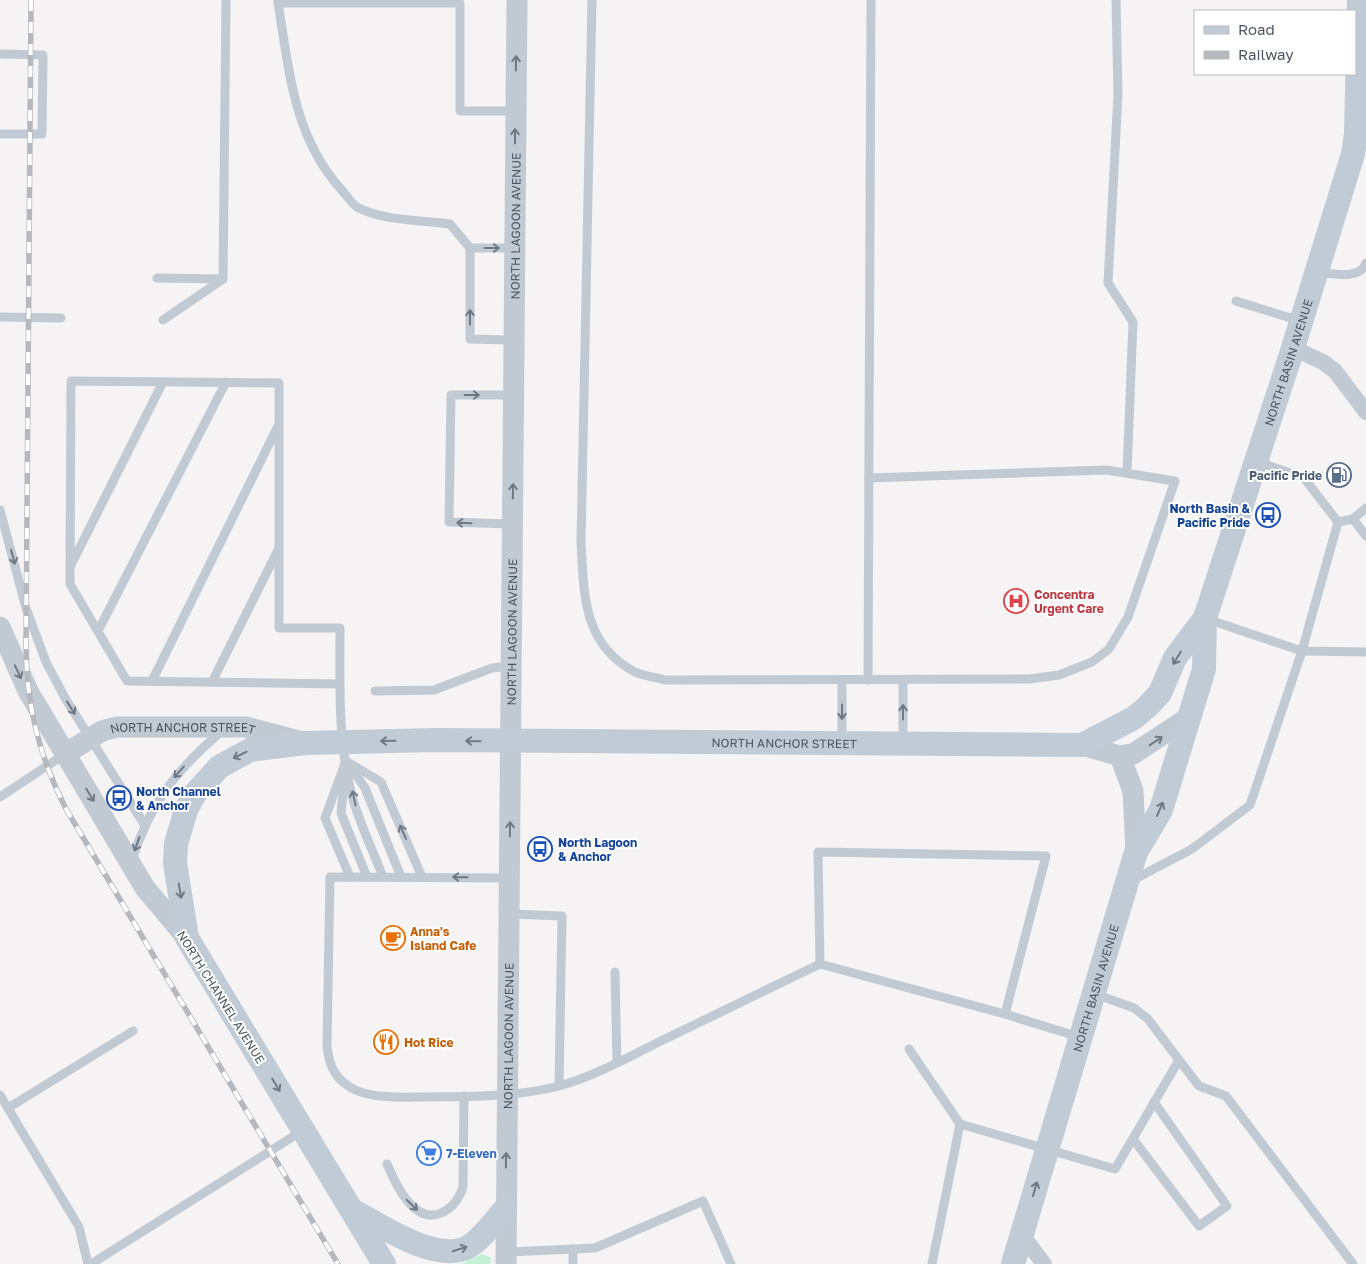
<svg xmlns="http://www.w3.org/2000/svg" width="1366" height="1264" font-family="'Golos Text',sans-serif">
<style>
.green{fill:#c3f1d5}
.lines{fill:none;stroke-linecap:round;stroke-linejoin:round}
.service{stroke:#c1cad2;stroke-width:9}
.minor{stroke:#c1cad2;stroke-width:16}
.tertiary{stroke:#c1cad2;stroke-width:21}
.secondary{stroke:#c1cbd6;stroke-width:24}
.rail-casing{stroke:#b5b8bd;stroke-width:5.5}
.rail{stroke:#fff;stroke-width:4;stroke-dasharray:11;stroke-linecap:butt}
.oneway{stroke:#6e7983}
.oneway2{stroke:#6e7984}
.labels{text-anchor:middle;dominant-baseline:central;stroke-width:4;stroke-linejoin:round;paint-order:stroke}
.street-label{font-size:12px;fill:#4a5661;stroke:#fff}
.service-label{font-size:12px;font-weight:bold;fill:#4e5e75;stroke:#fff;text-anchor:end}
.transit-label{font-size:12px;font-weight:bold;fill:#164399;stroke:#fff;text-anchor:start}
.health-label{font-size:12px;font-weight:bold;fill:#be3a42;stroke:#fff;text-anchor:start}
.food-label{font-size:12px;font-weight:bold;fill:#c56008;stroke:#fff;text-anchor:start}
.shop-label{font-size:12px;font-weight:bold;fill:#366cbe;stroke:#fff;text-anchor:start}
</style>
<rect width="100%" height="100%" fill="#f5f3f3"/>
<!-- green -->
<path class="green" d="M482,1254L491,1258L490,1264H461Z"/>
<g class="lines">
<!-- service -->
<g class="service">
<path d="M278,0V3H460V111H516"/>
<path d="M592,0L581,542C584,593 582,644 635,672C643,676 655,677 665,680L1029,679L1059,675L1092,662L1109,649L1128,617L1175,481L1106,470L869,478"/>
<path d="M1116,0L1118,94L1108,283L1133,322L1127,472"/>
<path d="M278,3C289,69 293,134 339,187C345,193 351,203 357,207C383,221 421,220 450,224L470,248V339L514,340"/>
<path d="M0,54L43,55L42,134H0"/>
<path d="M470,248H515"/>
<path d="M1317,272C1331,273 1360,281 1366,263"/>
<path d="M157,278L223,279L226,0"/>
<path d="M1236,301L1300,321"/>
<path d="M0,317L61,318"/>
<path d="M163,320L223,279"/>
<path d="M1256,461L1304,478L1338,522L1353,519L1366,508"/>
<path d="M0,510L26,608L46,662L65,698L144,824"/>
<path d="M1353,519L1366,536"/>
<path d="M512,524L449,522L451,395H513"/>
<path d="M71,565L163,382"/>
<path d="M1207,619L1302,651L1366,652"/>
<path d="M98,631L226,382"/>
<path d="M868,680L871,0"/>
<path d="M152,681L278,426"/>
<path d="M212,682L278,550"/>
<path d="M340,684L127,681L70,584L71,381L279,383V628H340C340,689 337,751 356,809C364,832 374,854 383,877"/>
<path d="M375,691L434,690L492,668L511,666"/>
<path d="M842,742V680"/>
<path d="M903,744V680"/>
<path d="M346,761L381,782L422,877"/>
<path d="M346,761L325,818L350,877"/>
<path d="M349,765L365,788L401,877"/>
<path d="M345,776L341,813L367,877"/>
<path d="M0,797L65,754"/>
<path d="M132,860C150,803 177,769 223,730"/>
<path d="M509,878L330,877L327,1045C330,1097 376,1098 416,1097C464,1096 512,1098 559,1086C595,1076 629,1057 663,1040C715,1015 767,990 820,964L818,852L1046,856L1005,1014L1079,1037"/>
<path d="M1131,881L1192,849L1250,805L1302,651L1338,522"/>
<path d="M510,914L562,916L559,1086"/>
<path d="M820,964L1005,1014"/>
<path d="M615,972L617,1063"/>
<path d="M1095,994L1134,1008L1148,1019L1179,1060"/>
<path d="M909,1049L960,1124"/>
<path d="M0,1095L79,1227L88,1264"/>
<path d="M8,1108L133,1031"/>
<path d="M1133,1139L1199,1226L1227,1206L1154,1102"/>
<path d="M387,1164C395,1183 414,1225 441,1213C453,1208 459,1199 463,1187L464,1096"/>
<path d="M573,1249V1264"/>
<path d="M507,1252L595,1248L703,1201L731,1264"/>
<path d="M91,1264L302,1131"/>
<path d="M932,1264L960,1124L1115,1169L1179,1060L1199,1086L1226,1096L1353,1264"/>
</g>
<!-- minor -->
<g class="minor">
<path d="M1293,348L1323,362L1335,371L1366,412"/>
<path d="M1022,1235L1044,1264"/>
</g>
<!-- tertiary -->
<g class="tertiary">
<path d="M0,627L28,691L145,888L187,938"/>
<path d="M1082,745L1120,756L1133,754L1188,718"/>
<path id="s1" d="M65,754L102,731L117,727H246L302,742"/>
<path d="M1120,756L1133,791L1136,852"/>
<path id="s2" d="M506,1264L517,0"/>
</g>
<!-- secondary -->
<g class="secondary">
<path d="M352,1210C380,1225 436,1264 468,1247C482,1239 494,1221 505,1209"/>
<path id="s3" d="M384,1264L187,938L175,863L176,844L186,810L194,795L219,767L250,750L305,743L437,740L1082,745L1134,718L1148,706L1160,693L1175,658L1205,618"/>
<path id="s4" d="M1013,1264L1136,852L1161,810L1204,669L1205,618L1293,348L1353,154L1356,134L1359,0"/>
</g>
<defs>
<path id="rail" d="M31,0L26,644C26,704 39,756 66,809L338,1264"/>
</defs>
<!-- rail casing -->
<use href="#rail" class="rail-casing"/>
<!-- rail -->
<use href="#rail" class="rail"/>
</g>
<!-- one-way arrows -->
<defs><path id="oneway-shaft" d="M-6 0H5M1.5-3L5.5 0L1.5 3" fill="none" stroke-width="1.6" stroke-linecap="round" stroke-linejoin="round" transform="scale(1.25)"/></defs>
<g class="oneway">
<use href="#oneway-shaft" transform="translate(516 63) rotate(-89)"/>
<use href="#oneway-shaft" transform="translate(515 136) rotate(-90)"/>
<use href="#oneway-shaft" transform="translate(492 248)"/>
<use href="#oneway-shaft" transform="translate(470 317) rotate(-90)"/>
<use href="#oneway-shaft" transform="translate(472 395)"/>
<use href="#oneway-shaft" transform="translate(513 491) rotate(-89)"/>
<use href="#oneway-shaft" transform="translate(464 523) rotate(-178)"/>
<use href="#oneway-shaft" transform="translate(13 557) rotate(75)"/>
<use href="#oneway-shaft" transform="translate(18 672) rotate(65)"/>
<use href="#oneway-shaft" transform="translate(71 708) rotate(58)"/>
<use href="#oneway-shaft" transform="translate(842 712) rotate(90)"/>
<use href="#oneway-shaft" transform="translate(903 712) rotate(-90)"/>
<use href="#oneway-shaft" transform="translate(1156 741) rotate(-33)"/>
<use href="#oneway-shaft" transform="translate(179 772) rotate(132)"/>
<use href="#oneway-shaft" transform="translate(90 795) rotate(59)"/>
<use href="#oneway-shaft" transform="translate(354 798) rotate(-102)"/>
<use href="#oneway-shaft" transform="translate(510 829) rotate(-89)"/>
<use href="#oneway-shaft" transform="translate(403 832) rotate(-114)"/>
<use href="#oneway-shaft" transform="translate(137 844) rotate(109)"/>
<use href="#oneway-shaft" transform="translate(460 877) rotate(-179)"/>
<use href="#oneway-shaft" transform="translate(506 1160) rotate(-89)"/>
<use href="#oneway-shaft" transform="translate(412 1205) rotate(44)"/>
</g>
<g class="oneway2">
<use href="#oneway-shaft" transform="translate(1177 658) rotate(121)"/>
<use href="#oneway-shaft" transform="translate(388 741) rotate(179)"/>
<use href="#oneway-shaft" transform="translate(473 741) rotate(-179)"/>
<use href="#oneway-shaft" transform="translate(240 755) rotate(154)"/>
<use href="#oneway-shaft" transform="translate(1160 809) rotate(-66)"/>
<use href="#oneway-shaft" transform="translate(180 891) rotate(80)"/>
<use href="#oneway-shaft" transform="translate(276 1085) rotate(59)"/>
<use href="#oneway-shaft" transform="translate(1035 1189) rotate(-74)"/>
<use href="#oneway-shaft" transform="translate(460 1249) rotate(-18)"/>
</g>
<!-- icons -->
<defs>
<symbol id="fuel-ring" viewBox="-11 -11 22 22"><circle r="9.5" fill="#fff" stroke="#5c6f8a" stroke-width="1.5"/><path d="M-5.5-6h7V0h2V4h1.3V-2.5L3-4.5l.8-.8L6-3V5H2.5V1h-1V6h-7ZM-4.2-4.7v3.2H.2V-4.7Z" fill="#5c6f8a"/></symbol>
<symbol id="bus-ring" viewBox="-11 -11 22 22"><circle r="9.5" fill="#fff" stroke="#1a4fb4" stroke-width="1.5"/><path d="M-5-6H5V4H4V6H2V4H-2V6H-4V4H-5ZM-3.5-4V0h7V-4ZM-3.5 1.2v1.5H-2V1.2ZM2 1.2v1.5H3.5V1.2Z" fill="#1a4fb4"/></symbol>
<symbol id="hospital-ring" viewBox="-11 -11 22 22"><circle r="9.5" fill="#fff" stroke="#e0444e" stroke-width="1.5"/><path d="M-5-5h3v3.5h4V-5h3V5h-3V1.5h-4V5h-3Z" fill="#e0444e"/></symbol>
<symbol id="cafe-ring" viewBox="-11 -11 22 22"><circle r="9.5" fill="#fff" stroke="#e8710a" stroke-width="1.5"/><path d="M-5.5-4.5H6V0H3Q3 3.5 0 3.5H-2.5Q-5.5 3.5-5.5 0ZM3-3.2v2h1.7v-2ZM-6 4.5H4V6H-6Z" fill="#e8710a"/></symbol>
<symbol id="restaurant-ring" viewBox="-11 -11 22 22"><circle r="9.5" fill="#fff" stroke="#e8710a" stroke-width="1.5"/><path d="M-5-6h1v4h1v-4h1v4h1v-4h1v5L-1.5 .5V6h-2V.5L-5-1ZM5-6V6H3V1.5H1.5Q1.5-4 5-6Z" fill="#e8710a"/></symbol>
<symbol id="supermarket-ring" viewBox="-11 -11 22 22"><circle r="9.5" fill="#fff" stroke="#3f7fe0" stroke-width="1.5"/><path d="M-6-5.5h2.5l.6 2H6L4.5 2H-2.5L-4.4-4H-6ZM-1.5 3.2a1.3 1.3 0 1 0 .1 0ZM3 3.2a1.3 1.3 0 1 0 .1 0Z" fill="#3f7fe0"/></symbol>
</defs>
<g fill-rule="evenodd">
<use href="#fuel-ring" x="1325" y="461" width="28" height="28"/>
<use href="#bus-ring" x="1254" y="501" width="28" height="28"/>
<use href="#hospital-ring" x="1002" y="587" width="28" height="28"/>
<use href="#bus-ring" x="105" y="784" width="28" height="28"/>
<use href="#bus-ring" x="526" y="835" width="28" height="28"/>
<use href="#cafe-ring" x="379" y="924" width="28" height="28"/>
<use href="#restaurant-ring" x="372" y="1028" width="28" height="28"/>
<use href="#supermarket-ring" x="415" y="1139" width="28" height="28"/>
</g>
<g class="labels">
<!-- street labels -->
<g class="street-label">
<text stroke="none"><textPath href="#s2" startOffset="1038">NORTH LAGOON AVENUE</textPath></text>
<text stroke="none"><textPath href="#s4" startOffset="946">NORTH BASIN AVENUE</textPath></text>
<text stroke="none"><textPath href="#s2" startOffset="632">NORTH LAGOON AVENUE</textPath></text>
<text stroke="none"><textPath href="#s1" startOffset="125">NORTH ANCHOR STREET</textPath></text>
<text stroke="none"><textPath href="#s3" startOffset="1136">NORTH ANCHOR STREET</textPath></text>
<text stroke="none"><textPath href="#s4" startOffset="288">NORTH BASIN AVENUE</textPath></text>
<text transform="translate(221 997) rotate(58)">NORTH CHANNEL AVENUE</text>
<text stroke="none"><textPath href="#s2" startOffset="228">NORTH LAGOON AVENUE</textPath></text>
</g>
<!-- service labels -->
<g class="service-label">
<text x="1322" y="475">Pacific Pride</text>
</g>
<!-- transit labels -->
<g class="transit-label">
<text x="1250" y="508" text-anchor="end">North Basin &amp;<tspan x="1250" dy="14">Pacific Pride</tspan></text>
<text x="136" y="791">North Channel<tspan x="136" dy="14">&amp; Anchor</tspan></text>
<text x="558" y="842">North Lagoon<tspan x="558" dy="14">&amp; Anchor</tspan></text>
</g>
<!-- health labels -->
<g class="health-label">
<text x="1034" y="594">Concentra<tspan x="1034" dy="14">Urgent Care</tspan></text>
</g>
<!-- food labels -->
<g class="food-label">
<text x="410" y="931">Anna's<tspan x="410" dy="14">Island Cafe</tspan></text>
<text x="404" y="1042">Hot Rice</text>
</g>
<!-- shop labels -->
<g class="shop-label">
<text x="446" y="1153">7-Eleven</text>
</g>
</g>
<!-- legend -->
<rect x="1194" y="10" width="162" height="65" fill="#ffffff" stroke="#b7bbc0"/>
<rect x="1204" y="26" width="25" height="8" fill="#c1cbd6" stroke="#b7bbc0"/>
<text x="1238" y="35" font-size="15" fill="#4a5661">Road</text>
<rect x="1204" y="51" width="25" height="8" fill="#b5b8bd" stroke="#b7bbc0"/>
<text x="1238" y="60" font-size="15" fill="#4a5661">Railway</text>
</svg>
